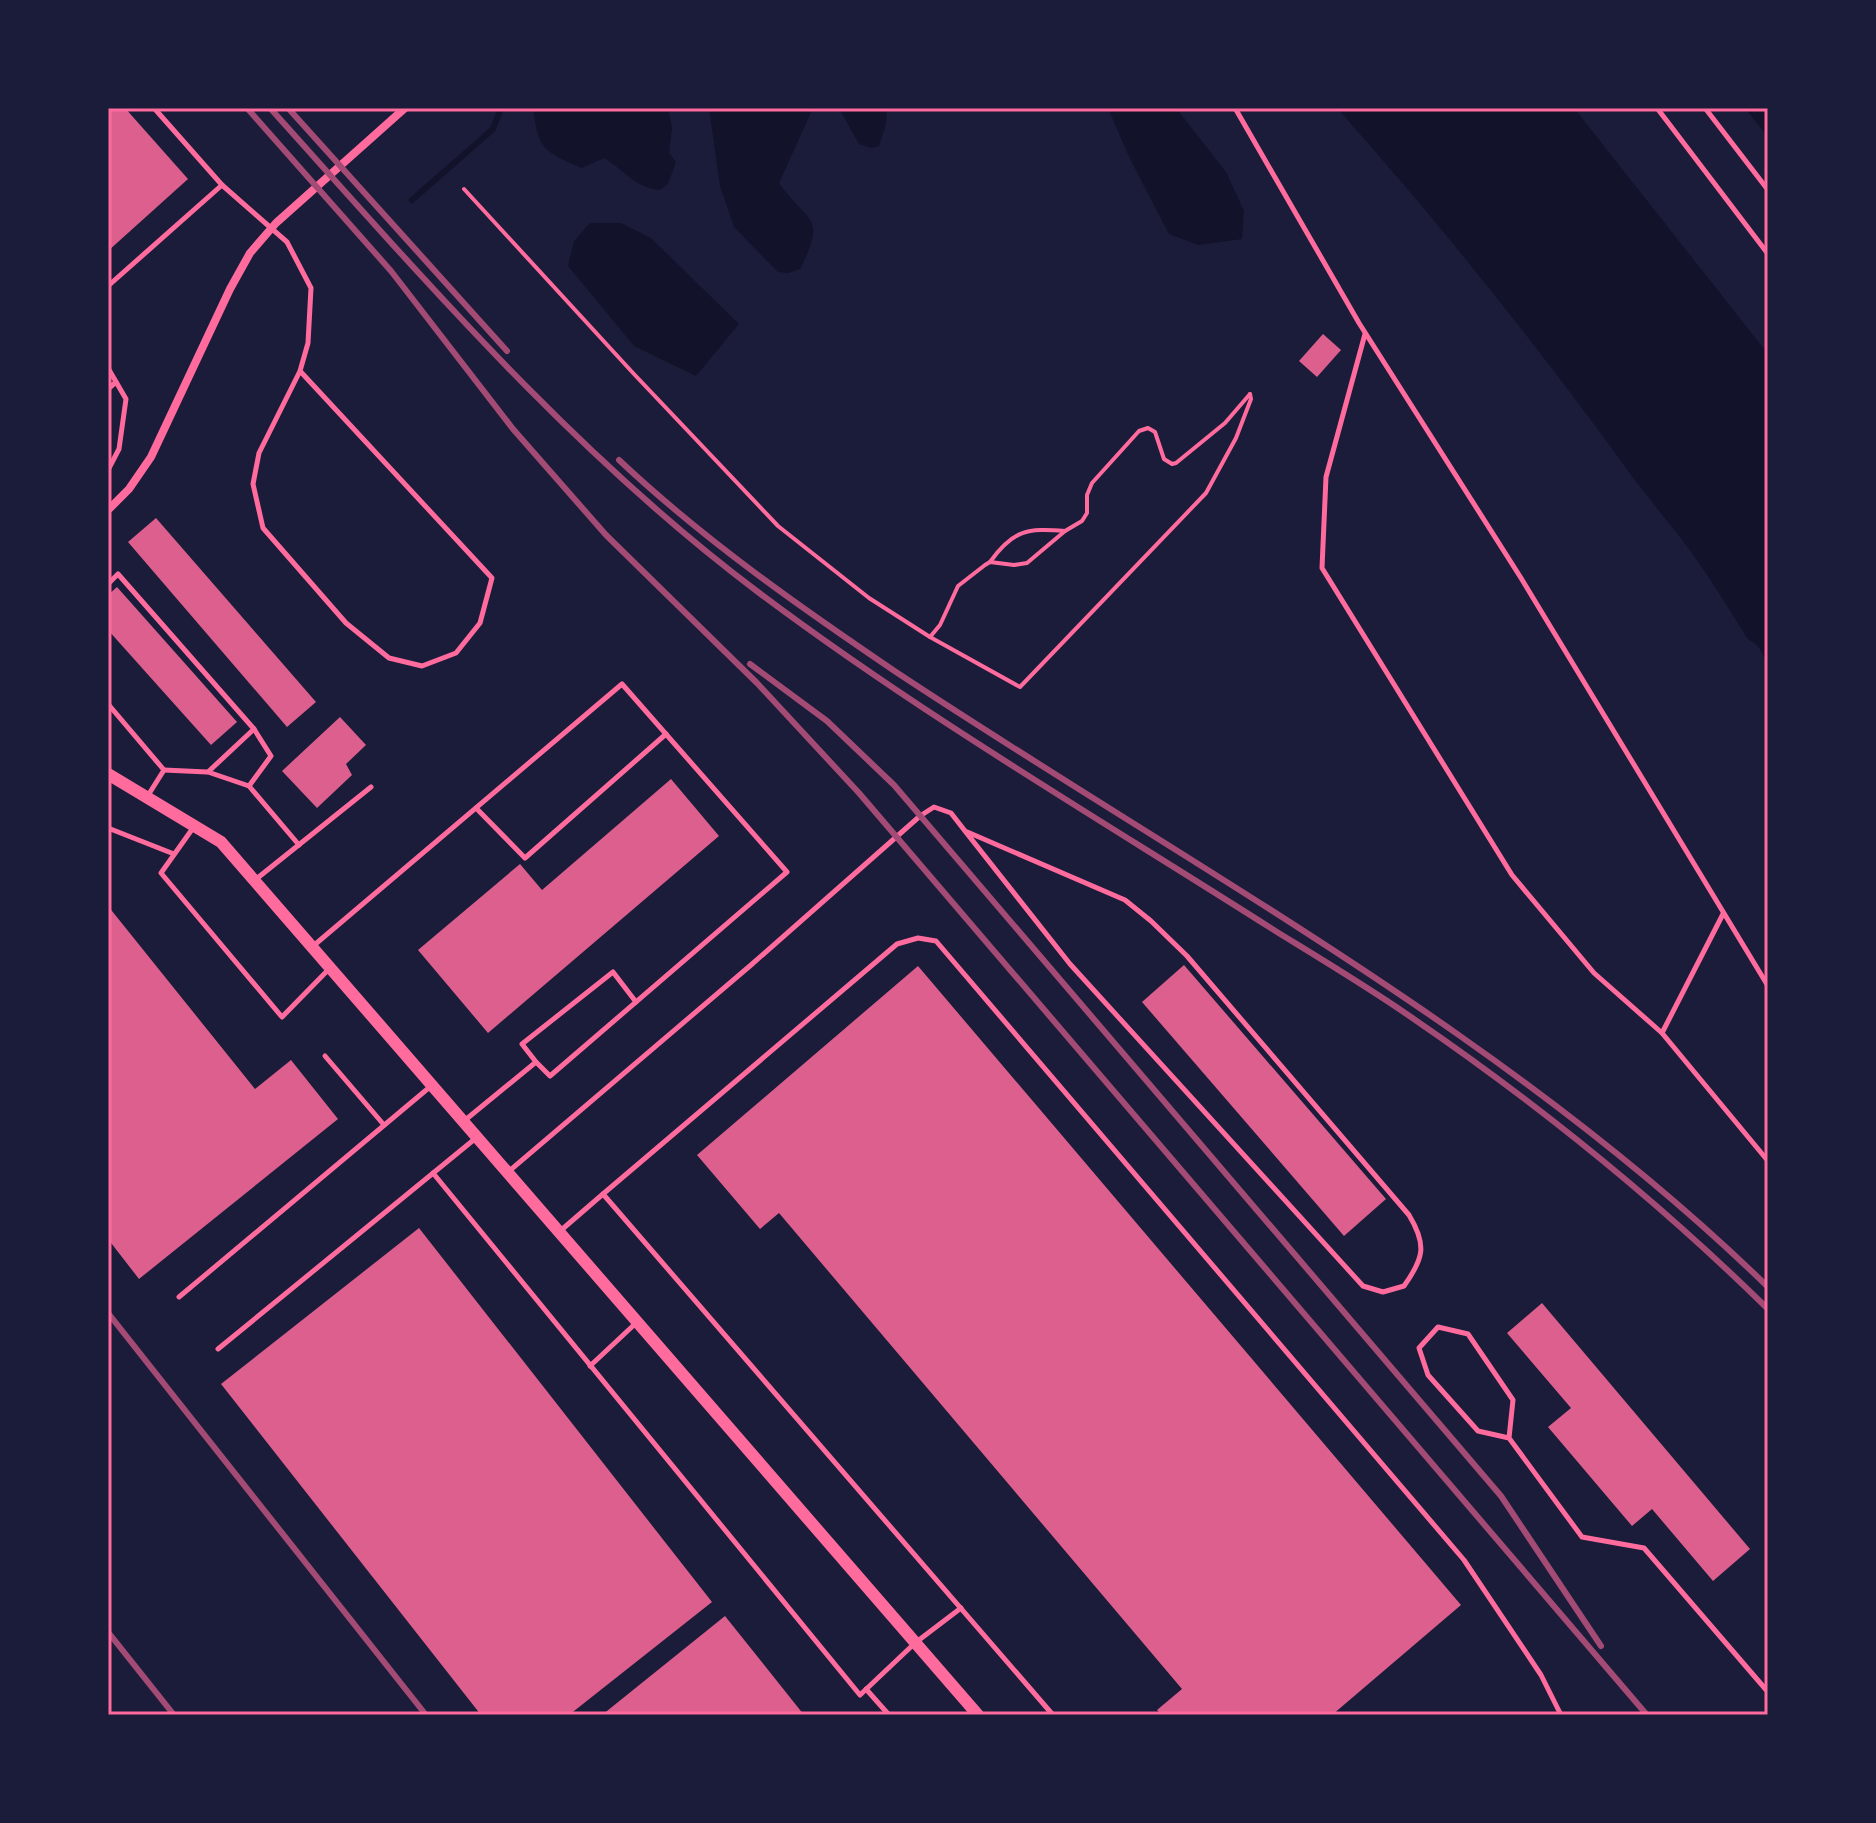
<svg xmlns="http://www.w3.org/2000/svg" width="1876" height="1823" font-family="'Roboto Condensed',sans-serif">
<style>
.water{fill:#12122b}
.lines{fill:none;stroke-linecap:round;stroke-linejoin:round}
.stream{stroke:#12122b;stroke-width:6}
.building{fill:#dd5f8e}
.path{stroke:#ff6b9d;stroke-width:4}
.service{stroke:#ff6b9d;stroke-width:5}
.minor{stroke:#ff6b9d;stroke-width:8}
.tertiary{stroke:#ff6b9d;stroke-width:12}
.rail{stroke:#a44b75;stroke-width:6}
.neatline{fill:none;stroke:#ff6b9d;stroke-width:3}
</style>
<rect width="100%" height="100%" fill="#1b1b3a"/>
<!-- water -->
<g class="water">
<path d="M533,108H668L672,128L669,153L676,162L668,184L660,190C635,188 624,170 604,158L582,168C544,152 538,149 533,108Z"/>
<path d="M709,108H813L779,183C809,225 827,215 800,269L788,273L778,272L734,227L720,186Z"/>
<path d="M839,108H887L886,124L879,146L871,148L859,144Z"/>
<path d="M1108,108H1176L1226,172L1244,211L1242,239L1198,245L1169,234L1130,159Z"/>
<path d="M1337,108H1574L1768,354V664L1758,646L1747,638C1732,614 1717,589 1701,566C1681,536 1656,508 1634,479C1541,350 1443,227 1337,108Z"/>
<path d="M1745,108H1768V137Z"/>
<path d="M590,223H621L651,238L739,324L696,376L634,346L568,266L574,241Z"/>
</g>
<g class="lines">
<!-- stream -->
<path class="stream" d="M412,200L493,129L501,108"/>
</g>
<!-- building -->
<g class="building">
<path d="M108,108H125L188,179L108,251Z"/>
<path d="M1323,334L1341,350L1317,377L1299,361Z"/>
<path d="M156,518L316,702L287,727L128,542Z"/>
<path d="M117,587L237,722L211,745L108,630V595Z"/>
<path d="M340,717L366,745L346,764L352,775L317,808L282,771Z"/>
<path d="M671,779L719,836L488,1033L418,950L520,864L542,890Z"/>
<path d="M108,906L255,1089L291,1060L338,1119L139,1279L108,1239Z"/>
<path d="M1184,965L1386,1199L1344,1236L1142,1002Z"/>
<path d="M918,966L1461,1605L1332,1715H1162L1157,1710L1182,1689L779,1213L760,1229L697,1155Z"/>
<path d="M419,1228L712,1602L569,1715H481L221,1384Z"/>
<path d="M1542,1303L1750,1549L1713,1581L1652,1509L1632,1526L1548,1427L1571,1408L1507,1333Z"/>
<path d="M725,1616L804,1715H602Z"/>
</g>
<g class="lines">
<!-- path -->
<g class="path">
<path d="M464,189L633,373L778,526L869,598L930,637L940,625L958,586L985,565L990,562L1014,565L1027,563L1065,531L1082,521L1087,513V495L1092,483L1139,431L1148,428L1155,432L1164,459L1172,464L1176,463L1225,423L1250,394"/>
<path d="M990,562C1013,530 1027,528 1065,531"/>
<path d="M930,637L1020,687L1206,493L1236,438L1251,399L1250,394"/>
</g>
<!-- service -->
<g class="service">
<path d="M1235,108L1359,323L1521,578L1768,986"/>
<path d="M1657,108L1768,254"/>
<path d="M1705,108L1768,190"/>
<path d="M222,185L287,242L311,288L308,343L300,371L259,453L253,484L263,528L346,623L389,658L422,666L456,653L480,623L492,578L300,371"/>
<path d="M108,286L222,185L154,108"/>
<path d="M1365,334L1326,477L1322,568L1512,875L1594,973L1662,1033"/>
<path d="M108,368L126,399L119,449L108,470"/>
<path d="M108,389L116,382"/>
<path d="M108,584L118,574L254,729L208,772L249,786L299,845"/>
<path d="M108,704L164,770L147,797"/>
<path d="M164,770L207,772"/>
<path d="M249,786L271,756L254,729"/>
<path d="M476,808L525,858L666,734"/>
<path d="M108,828L174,854"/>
<path d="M193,828L161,873L282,1017L329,969"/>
<path d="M255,880L371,787"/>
<path d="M1723,914L1662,1033L1768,1161"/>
<path d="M312,947L622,684L787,872L550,1076L536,1062L464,1121"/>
<path d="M325,1056L384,1125"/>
<path d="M536,1062L522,1044L613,972L636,1002"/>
<path d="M508,1172L751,965L920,816L934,807L951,813L965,831L1070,964L1363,1286L1383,1292L1404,1286C1424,1258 1427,1245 1409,1215L1187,956L1151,921L1125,900L965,831"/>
<path d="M433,1173L860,1695L915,1643L961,1608"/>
<path d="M559,1232L603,1194"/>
<path d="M179,1297L431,1086"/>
<path d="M218,1349L476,1138"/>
<path d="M590,1366L636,1323"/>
<path d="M1509,1438L1513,1400L1468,1334L1438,1327L1419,1348L1428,1375L1478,1431L1509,1438L1582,1537L1644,1548L1768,1692"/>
<path d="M866,1689L889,1715"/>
<path d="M1053,1715L603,1194L897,944L918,938L936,941L1464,1560L1541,1675L1561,1715"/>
</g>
<!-- minor -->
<path class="minor" d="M108,510L129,489L151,457L230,289L250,253L276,223L405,108"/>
<!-- tertiary -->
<path class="tertiary" d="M108,774L221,842L978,1715"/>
<!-- rail -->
<g class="rail">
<path d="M247,108L391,271L513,429L606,535L757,683L859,793L1647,1715"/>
<path d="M270,108C423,278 574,454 758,592C923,716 1103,821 1277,932C1321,959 1366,986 1408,1015C1537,1103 1657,1200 1768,1309"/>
<path d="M288,108L507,351"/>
<path d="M619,460C704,540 800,607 896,672C1192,868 1512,1037 1768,1287"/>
<path d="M750,664L827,721L894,785L1501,1496L1601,1646"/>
<path d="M108,1313L426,1715"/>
<path d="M108,1632L174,1715"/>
</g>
</g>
<!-- border -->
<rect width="1876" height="1823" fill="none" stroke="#1b1b3a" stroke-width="220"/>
<rect x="110" y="110" width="1656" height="1603" class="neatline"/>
</svg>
